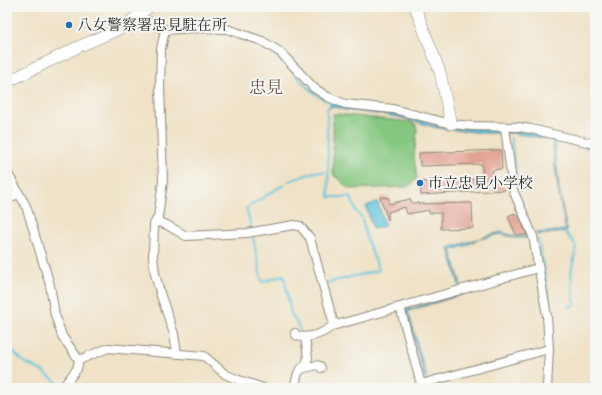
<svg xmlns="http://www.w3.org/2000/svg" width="602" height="395" font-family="'IM FELL DW Pica','Noto Serif JP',serif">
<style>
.green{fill:#85c780;stroke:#587956}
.water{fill:#5fc5dd;stroke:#457884}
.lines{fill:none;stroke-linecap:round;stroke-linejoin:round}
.stream{stroke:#5fc5dd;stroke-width:2}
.building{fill:#e2a293}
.street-casing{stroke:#8d8678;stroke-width:10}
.secondary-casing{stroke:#8d8678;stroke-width:12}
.street{stroke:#fff;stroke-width:8}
.secondary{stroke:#fff;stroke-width:11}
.poi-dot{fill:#1f6fb2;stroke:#f6f6f2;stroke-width:1.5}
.labels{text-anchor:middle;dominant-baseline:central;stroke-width:4;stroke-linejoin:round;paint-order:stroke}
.poi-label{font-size:15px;fill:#2b2b2b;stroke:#f6f6f2;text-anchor:start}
.quarter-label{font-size:17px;fill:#6b554f;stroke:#f6f6f2}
</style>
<rect width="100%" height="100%" fill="#f6f6f2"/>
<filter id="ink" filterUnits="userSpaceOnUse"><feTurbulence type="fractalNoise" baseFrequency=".025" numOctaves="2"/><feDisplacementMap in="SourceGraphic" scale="8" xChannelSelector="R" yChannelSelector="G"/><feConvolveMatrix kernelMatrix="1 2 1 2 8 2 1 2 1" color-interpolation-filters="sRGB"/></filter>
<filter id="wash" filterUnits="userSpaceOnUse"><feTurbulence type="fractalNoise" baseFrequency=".012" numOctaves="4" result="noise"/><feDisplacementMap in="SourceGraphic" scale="16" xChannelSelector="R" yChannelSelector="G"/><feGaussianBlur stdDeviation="0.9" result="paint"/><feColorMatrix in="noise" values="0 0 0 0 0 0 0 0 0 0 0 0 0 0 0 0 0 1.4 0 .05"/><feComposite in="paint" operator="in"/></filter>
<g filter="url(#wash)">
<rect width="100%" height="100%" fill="#efe2c6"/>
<!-- green -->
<path class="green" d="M333,114H337L411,122L416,125L417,131L414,157L417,178L413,183L407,187L350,189C343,186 342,179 334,176L333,173Z"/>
<!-- water -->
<g class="water">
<path d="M331,101L365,110L401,114L438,125L522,131L595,147V149L555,141V152L559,188L567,232L537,235V233L566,230L558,189L552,140L512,133H485L437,128L403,118L387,115L345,110L332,106L329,108Z"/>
<path d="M378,202L385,226L373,229L366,206Z"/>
<path d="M501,232L518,237L529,236V238H516L500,234L476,240L465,246L451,250L461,285H459L449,248C467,243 483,236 501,232Z"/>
<path d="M464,293V294L408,311L427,378L425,379L405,310Z"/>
</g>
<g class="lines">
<!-- stream -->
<g class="stream">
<path d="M189,32C200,32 215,31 226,33C247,39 270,49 286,64C300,78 309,93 327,101"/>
<path d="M511,138L517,186"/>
<path d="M289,181L315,172H325"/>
<path d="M252,230L246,208C260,201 272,191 285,184"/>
<path d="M565,232L574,243L576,248L571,273L575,305L568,307"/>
<path d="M253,237L262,282L284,275L291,314L297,323L301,334"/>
<path d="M538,239L552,316V332"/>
<path d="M327,283L379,270L367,240L362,218L356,211L351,197H329L327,110L330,105"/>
<path d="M7,346L24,362L42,371L61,385"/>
</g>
</g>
<g id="blocks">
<!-- building -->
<g class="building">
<path d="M501,150L502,169L492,170L494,182L504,181L505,190L421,195L420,182L483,179L482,164L420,166L419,153Z"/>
<path d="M380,197L389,198V204L410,199L412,203H418V204L472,203L473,228L441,229V213H429V210L407,214L405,207L388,212V220Z"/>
<path d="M515,213V215L518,214L527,235H516L508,216Z"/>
</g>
</g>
</g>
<g filter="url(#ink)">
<use href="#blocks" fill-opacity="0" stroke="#8d8678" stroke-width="1"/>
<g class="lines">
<defs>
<g id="street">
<path d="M138,16L165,30L193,28L227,29L262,41L280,52L314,88L328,97L345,104L393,109L451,124L472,126L518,127L531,129L595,144"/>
<path d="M165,30L161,49L160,87L163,181L158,217L154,224L153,257L155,274L161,296L174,334L177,353"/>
<path d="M505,127L513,190L533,236L547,316L549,349L547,388"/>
<path d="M7,172L26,206L50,285L55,315L62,336L79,360L77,369L62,388"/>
<path d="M7,199L18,194"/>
<path d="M156,221L167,225L186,236L247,233L294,225L300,226L310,238L333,321L336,325L538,268"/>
<path d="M400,307L422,388"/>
<path d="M295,333L297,336C310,339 326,333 335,323"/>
<path d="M79,360L108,348L204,356L225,374L236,379L263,388"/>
<path d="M301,369L317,365L320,366L321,368"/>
<path d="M421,384L549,349"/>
<path d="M294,388L298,373L306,363L308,358L305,337"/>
</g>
<g id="secondary">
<path d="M415,7L440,72L451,124"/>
<path d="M7,82L78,47L117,30L126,25L149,7"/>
</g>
</defs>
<!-- street casing -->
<use href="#street" class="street-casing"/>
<!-- secondary casing -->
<use href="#secondary" class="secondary-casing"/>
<!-- street -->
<use href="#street" class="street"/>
<!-- secondary -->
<use href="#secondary" class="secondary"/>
</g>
</g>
<!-- markers -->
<g class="poi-dot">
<circle cx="69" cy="25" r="4"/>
<circle cx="420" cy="183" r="4"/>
</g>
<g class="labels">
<!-- poi labels -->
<g class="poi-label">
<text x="77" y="25">八女警察署忠見駐在所</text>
<text x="428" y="183">市立忠見小学校</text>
</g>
<!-- quarter labels -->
<g class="quarter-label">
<text x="266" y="88">忠見</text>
</g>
</g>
<!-- margin -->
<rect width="602" height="395" fill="none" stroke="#f6f6f2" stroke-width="24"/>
</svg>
